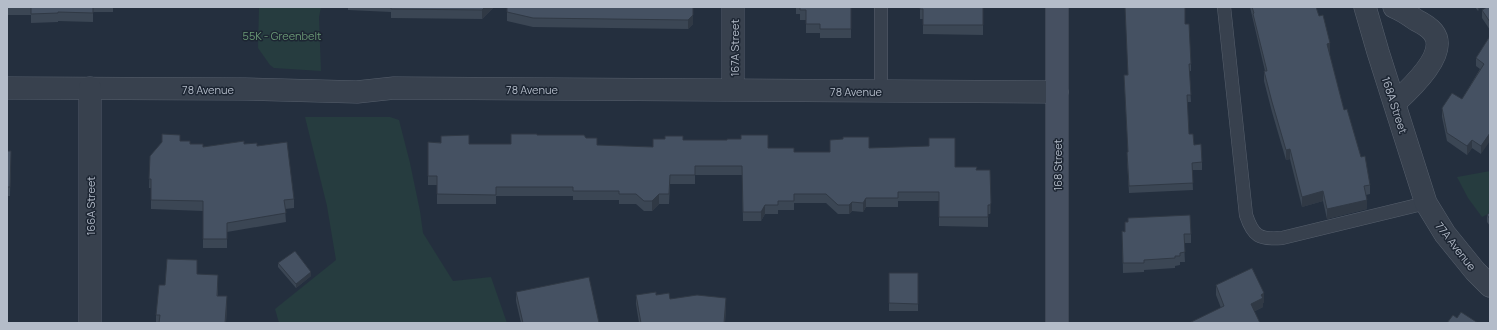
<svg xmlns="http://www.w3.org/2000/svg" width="1497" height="330" font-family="Manrope,sans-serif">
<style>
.green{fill:#263c3f}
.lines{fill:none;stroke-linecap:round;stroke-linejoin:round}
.lane-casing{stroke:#565f6c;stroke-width:14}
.street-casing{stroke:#565f6c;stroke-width:23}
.secondary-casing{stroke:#565f6c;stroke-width:23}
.lane{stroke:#38414e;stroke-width:13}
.street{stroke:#38414e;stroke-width:22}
.secondary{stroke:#465061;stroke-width:22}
.wall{fill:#3b4654}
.shaded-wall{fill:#303945}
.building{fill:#455162;stroke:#303945}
.labels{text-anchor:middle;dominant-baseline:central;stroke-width:3;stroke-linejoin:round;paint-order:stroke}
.park-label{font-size:11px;fill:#6b9a76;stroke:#1d2633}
.street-label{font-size:11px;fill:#b4bcc9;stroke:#1d2633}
</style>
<rect width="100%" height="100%" fill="#242f3e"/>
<!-- green -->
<g class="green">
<path d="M259,7H321L319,17L321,71L274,68L270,65L258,48Z"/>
<path d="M305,117H390L399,120L410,163L420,211L423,233L453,281L491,277L507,323H279L275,309L336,260L327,206Z"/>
<path d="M1490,171V213L1482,217L1468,198L1457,177Z"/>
</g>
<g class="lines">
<defs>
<g id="lane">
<path d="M1224,7L1246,215C1253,236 1259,240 1282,238L1426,203"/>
<path d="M881,91V7"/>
</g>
<g id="street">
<path d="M733,7V89"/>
<path d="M1365,7L1378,52L1426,203L1445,234L1475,271L1490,286"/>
<path d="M1394,7C1402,10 1409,15 1416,20C1422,23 1429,27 1433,32C1450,53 1409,90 1395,103"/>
<path d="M7,88L245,89L357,92L394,88L1057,92"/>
<path d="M90,323V88"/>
</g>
<path id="secondary" d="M1057,7V323"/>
</defs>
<!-- lane casing -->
<use href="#lane" class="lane-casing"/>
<!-- street casing -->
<use href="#street" class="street-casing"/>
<!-- secondary casing -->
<use href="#secondary" class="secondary-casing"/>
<!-- lane -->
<use href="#lane" class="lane"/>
<!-- street -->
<use href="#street" class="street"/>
<!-- secondary -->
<use href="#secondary" class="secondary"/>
</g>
<!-- wall -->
<g class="wall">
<path d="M7,7H113V12H93V22L58,21V22L31,23V15H7Z"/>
<path d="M348,7H494L482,19L391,18V12L348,10Z"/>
<path d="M507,7H693V24L688,29L533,27L507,21Z"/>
<path d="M796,7H851V38H820V33H806V20H800V14H796Z"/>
<path d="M920,7H983V35L923,34V19H920Z"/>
<path d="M1250,7H1316L1330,52L1329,53L1344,110L1370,185V194L1366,195L1367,209L1327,219L1323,201L1302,207L1290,159L1286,160L1272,112L1264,81V71H1265Z"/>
<path d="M1475,7H1480L1478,11Z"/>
<path d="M1490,7V30L1482,18V10Z"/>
<path d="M1185,24L1191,64V71H1189L1191,102H1187L1189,134L1202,162V170H1192L1193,190L1129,193L1127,159V152H1128L1124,75H1127Z"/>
<path d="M1490,36L1481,154L1472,148L1467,155L1447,141L1442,117V108L1462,99L1480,69L1476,66V58Z"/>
<path d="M537,135L586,138L597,145L653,147L683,140L768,148L794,152H830L869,148L955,167L977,170H990L991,212L990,214H988V227L939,226V201H898V207H866L863,212L852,211L849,214H838L826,203H794V210H778V214H765L761,221H743L742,175H695V184H670L669,204H659L652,211H644L636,204H619V200H573V196H496V204H437V185H428V142L469,144H511Z"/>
<path d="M180,141L203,147L244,144L257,146L294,199V208L285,209L286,222L227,232V248H203V211L151,209V188H149L150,156Z"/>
<path d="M7,151H11L10,196H7Z"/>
<path d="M1490,212V226L1487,222V215Z"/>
<path d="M1122,231L1191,234V243H1184L1185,262H1180V265L1175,266V268L1144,270V272L1123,273Z"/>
<path d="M278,263L311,276L296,288L278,267Z"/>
<rect x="889" y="273" width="29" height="38"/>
<path d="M197,274L218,285V296L227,306L226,323H156V315L165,285Z"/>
<path d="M1216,285L1264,303H1263V307L1255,311L1221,308L1216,295Z"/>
<path d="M516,292L599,323H521L516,301Z"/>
<path d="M636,295H656L670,299L726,307L725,323H639L636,304Z"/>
</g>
<!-- shaded-wall -->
<g class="shaded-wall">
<path d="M485,7H494L482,19V10Z"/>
<path d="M1478,7H1480L1478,11Z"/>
<path d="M693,12V24L688,29V20Z"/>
<path d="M1330,43V52L1327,53V44Z"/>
<path d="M1490,133V141L1481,154V146Z"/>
<path d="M1472,140V148L1467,155V146Z"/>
<path d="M1290,149V159L1286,160V150Z"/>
<path d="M1323,191V201L1302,207V197Z"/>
<path d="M659,194V204L652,211V201Z"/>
<path d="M866,198V207L863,212V203Z"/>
<path d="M1367,200V209L1327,219V209Z"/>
<path d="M852,202V211L849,214V205Z"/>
<path d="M991,203V212L990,214V205Z"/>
<path d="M765,205V214L761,221V212Z"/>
<path d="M311,272V276L296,288V284Z"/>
<path d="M1264,293V303H1263V307L1251,313V304Z"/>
<path d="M227,296V306L226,323H225Z"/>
<path d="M726,298V307L725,323H724Z"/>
</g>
<!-- building -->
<g class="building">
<path d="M31,7H93V13L58,12V13L31,14Z"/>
<path d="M391,7H485L482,10L391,9Z"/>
<path d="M507,7H693V15L688,20L533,18L507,12Z"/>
<path d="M800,7H851V29H820V24H806V10H800Z"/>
<path d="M920,7H983V25H923V9H920Z"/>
<path d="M1125,7H1185V24H1189L1191,64H1189L1191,95H1187L1189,134H1193L1194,145L1201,144L1202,162L1192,163L1193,183L1129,186L1127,152H1128L1124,75H1128Z"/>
<path d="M1252,7H1316L1319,16L1323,15L1330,43L1327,44L1344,110L1347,109L1361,157L1365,156L1370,185L1364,186L1367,200L1327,209L1323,191L1302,197L1290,149L1286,150L1272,102L1264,71H1267L1253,14L1254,13Z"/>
<path d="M1487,7H1490V22L1482,10Z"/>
<path d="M1490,36V133L1481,146L1472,140L1467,146L1447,133L1442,108L1452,93L1462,99L1484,64L1476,58Z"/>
<path d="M162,134L180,135V141H190V144H203V147L244,141V144L257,143V146L287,142L294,199L284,200L286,213L227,223V239H203V201L151,200V179H149L150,156L162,142Z"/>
<path d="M511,134H537V135H584L586,138H597V145L653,147V139H665V136H683V140H727V139H741V135H768V148H794V152H830V140L843,139V137H869V148L929,146V138H955V167H977L976,170H990L991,203L990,205H988V217H939V192H898V198H866L863,203L852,202L849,205H838L826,194H794V201H778V205H765L761,212H743L742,166H695V175H670L669,194H659L652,201H644L636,194H619V191H573V187H496V195L437,194V176H428V142L441,143V136L469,135V144H511Z"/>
<path d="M7,151H11L10,187H7Z"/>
<path d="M1490,212V219L1487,215Z"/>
<path d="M1190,215L1191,234H1184L1185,252L1180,253V256H1175V258L1144,260V263H1123L1122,231L1125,232V222H1128V218Z"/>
<path d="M295,251L311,272L296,284L278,263Z"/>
<path d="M167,259L197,260V274L218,275L217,296H227L225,323H159L160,315H156L159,285H165Z"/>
<path d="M1252,268L1264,293L1261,295L1263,298L1251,304L1260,323H1189L1224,306L1216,285Z"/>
<path d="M889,273H918V304L889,303Z"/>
<path d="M589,277L599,323H523L516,292Z"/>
<path d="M656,292V295L669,293L670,299L697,295L726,298L724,323H641L636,295Z"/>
<path d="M1461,312L1478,323H1447L1453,315L1457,318Z"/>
</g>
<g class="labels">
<!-- park labels -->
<g class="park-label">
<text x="282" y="35">55K - Greenbelt</text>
</g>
<!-- street labels -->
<g class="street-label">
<text transform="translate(734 48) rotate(-90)">167A Street</text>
<text x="208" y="89">78 Avenue</text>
<text x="532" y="89">78 Avenue</text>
<text x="856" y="91">78 Avenue</text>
<text transform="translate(1395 105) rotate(72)">168A Street</text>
<text transform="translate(1057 165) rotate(-90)">168 Street</text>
<text transform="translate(90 206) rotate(-90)">166A Street</text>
<text transform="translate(1456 246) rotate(52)">77A Avenue</text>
</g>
</g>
<!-- border -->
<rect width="1497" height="330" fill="none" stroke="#b4bcc9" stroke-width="16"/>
</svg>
